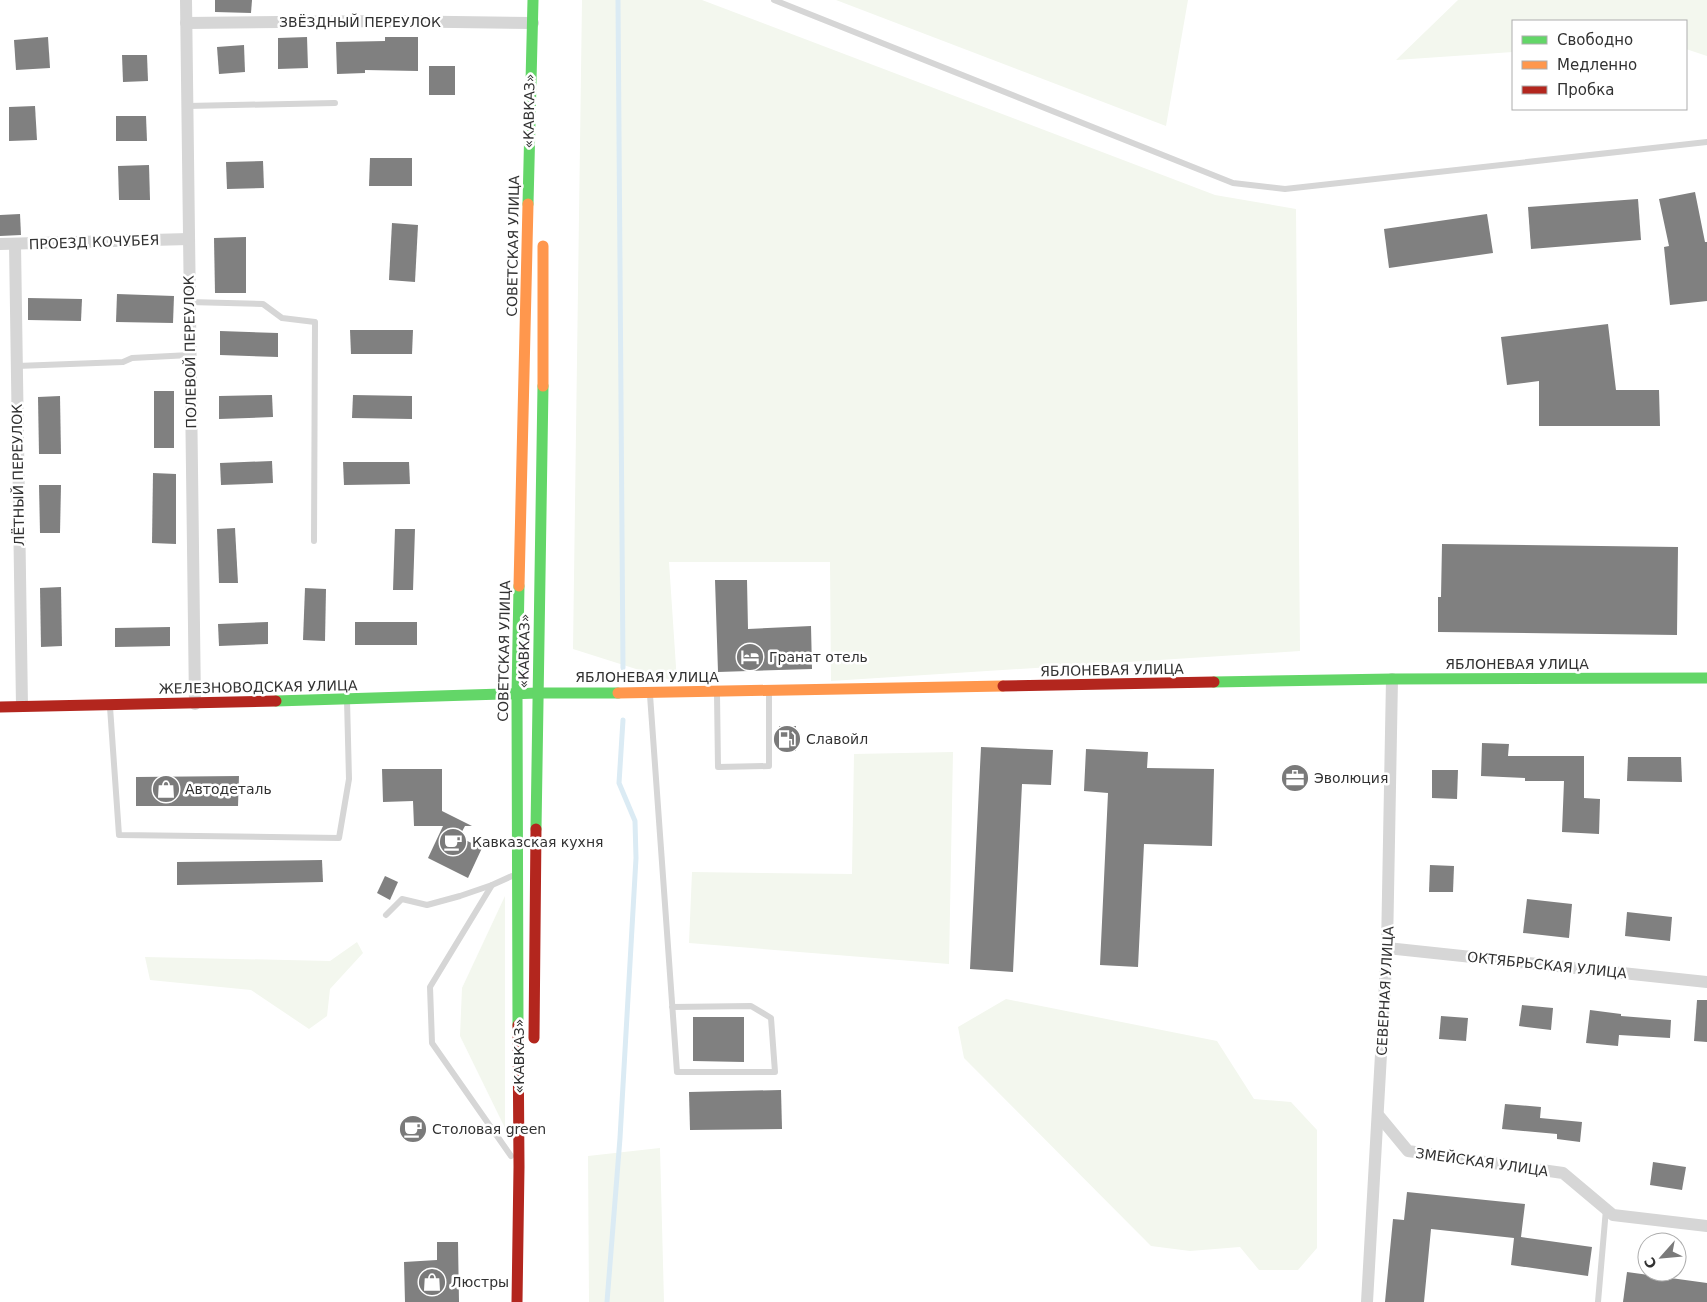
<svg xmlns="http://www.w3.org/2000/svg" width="1707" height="1302" font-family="'DejaVu Sans',sans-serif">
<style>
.green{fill:#f3f7ee}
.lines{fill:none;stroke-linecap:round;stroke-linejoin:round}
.stream{stroke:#dbebf4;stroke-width:5}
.building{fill:#808080}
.lane{stroke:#d6d6d6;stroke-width:6}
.street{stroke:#d6d6d6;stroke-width:12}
.fast{stroke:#63d668;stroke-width:11}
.slow{stroke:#ff974d;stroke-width:11}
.jam{stroke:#b3261e;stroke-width:11}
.labels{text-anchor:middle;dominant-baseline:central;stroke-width:5;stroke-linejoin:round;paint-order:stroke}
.street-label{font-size:14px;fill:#323232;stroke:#fff}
.poi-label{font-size:14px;fill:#323232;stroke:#fff;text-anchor:start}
</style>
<rect width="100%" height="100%" fill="#fff"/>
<!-- green -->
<g class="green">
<path d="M582,0H702L1215,195L1296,209L1300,651L831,681L830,562H669L677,682L573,649Z"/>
<path d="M836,0H1188L1166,126Z"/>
<path d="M1458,0H1707V56L1686,49V21H1513V52L1396,60Z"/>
<path d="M953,752L949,964L689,943L692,872L852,874L854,754Z"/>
<path d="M505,896V1128L460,1036L462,988Z"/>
<path d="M357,942L363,953L330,989L327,1016L309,1029L251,990L150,980L145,957L330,961Z"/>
<path d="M1006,999L1217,1041L1254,1099L1291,1102L1317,1130V1248L1298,1270H1259L1240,1247L1190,1251L1151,1246L964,1058L958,1027Z"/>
<path d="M660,1148L664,1302H589L588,1156Z"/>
</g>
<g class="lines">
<!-- stream -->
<g class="stream">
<path d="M618,0L623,668"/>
<path d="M607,1302L620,1138L636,858L635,821L619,783L623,720"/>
</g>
</g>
<!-- building -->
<g class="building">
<path d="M215,0H252L251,13L215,12Z"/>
<path d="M48,37L50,68L16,70L14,40Z"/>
<path d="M307,37L308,68L278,69V38Z"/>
<path d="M385,37H418V71L365,70V73L337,74L336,42L385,41Z"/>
<path d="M244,45L245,72L219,74L217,47Z"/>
<path d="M122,55H147L148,81L123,82Z"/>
<rect x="429" y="66" width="26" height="29"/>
<path d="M35,106L37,140L9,141V107Z"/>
<path d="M116,116H146L147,141H116Z"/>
<path d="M370,158H412V186H369Z"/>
<path d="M263,161L264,188L227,189L226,162Z"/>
<path d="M149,165L150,200H119L118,166Z"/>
<path d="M1695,192L1705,242H1707V301L1670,305L1664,247L1669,246L1659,199Z"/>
<path d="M1638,199L1641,240L1531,249L1528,207Z"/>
<path d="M20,214L21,235L0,236V215Z"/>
<path d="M1487,214L1493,253L1389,268L1384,229Z"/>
<path d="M392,223L418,225L415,282L389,280Z"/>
<path d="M246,237V293H215L214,238Z"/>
<path d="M117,294L174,296L173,323L116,322Z"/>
<path d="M28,298L82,299L81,321L28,320Z"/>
<path d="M1608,324L1616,390H1659L1660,426H1539V381L1507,385L1501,337Z"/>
<path d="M350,330H413L412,354H351Z"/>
<path d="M220,331L278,333V357L220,355Z"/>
<rect x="154" y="391" width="20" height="57"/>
<path d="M272,395L273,417L219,419V396Z"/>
<path d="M353,395L412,396V419L352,418Z"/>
<path d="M60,396L61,454H39L38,397Z"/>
<path d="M272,461L273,483L221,485L220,463Z"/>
<path d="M343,462H409L410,484L344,485Z"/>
<path d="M153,473L176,474V544L152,543Z"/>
<path d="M39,485H61L60,533H40Z"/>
<path d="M235,528L238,583H219L217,529Z"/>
<path d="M395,529H415L413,590H393Z"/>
<path d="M1442,544L1678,547L1677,635L1438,632V597H1441Z"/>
<path d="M715,580H747L748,629L811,626L812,669L718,672Z"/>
<path d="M61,587L62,646L41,647L40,588Z"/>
<path d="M305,588L326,589L325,641L303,640Z"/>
<path d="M268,622V644L219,646L218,624Z"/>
<rect x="355" y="622" width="62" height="23"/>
<path d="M170,627V646L115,647V628Z"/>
<path d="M779,726H796V751H780Z"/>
<path d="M1482,743L1509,744L1508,756H1584V798L1600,799L1599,834L1562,832L1564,781H1525V778L1481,776Z"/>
<path d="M981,747L1053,750L1051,785L1022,784L1013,972L970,969Z"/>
<path d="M1086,749L1148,752L1147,768L1214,769L1212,846L1144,844L1138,967L1100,965L1108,793L1084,791Z"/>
<path d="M1628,757H1681L1682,782L1627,781Z"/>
<path d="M382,769H442V811L472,826H465L459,837L482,848L468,878L428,858L443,826H414L413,801L383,802Z"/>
<path d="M1432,770H1458L1457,799L1432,798Z"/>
<path d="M239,776L238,806H136V777Z"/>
<path d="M322,860L323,882L177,885V862Z"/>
<path d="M1430,865L1454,866L1453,892H1429Z"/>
<path d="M385,876L398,882L390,900L377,893Z"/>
<path d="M1527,899L1572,904L1569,938L1523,933Z"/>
<path d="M1627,912L1672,917L1670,941L1625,936Z"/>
<path d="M1697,1000H1707V1042L1694,1041Z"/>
<path d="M1522,1005L1553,1008L1551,1030L1519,1026Z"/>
<path d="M1590,1010L1621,1014V1016L1671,1020L1670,1038L1619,1035L1618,1046L1586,1043Z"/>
<path d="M1441,1016L1468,1018L1466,1041L1439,1039Z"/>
<path d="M693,1017H744V1062L693,1061Z"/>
<path d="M781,1090L782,1129L690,1130L689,1092Z"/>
<path d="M1505,1104L1541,1107L1540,1118L1582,1122L1580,1142L1557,1139V1134L1502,1129Z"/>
<path d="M1653,1162L1686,1167L1682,1190L1650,1185Z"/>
<path d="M1407,1192L1525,1204L1521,1237L1592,1247L1588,1276L1511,1265L1514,1238L1431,1229L1424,1302H1385L1393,1219L1404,1220Z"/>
<path d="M437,1242H458L459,1302H405L404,1262L437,1260Z"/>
<path d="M1627,1272L1707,1283V1302H1623Z"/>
</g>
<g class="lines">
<!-- lane -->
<g class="lane">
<path d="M774,0L1233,183L1285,189L1707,142"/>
<path d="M187,106L335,103"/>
<path d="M189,302L263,304L282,318L315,322L314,541"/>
<path d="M17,366L123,362L132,358L190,355"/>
<path d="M717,694L718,767L769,766V692"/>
<path d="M650,695L677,1072H775L771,1018L751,1006L672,1007"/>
<path d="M110,707L119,835L339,838L349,779L347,700"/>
<path d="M386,915L402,899L427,905L460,896L492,885"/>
<path d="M511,1156L432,1043L430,987L492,885L512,876"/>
<path d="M1598,1302L1606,1209"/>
</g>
<!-- street -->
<g class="street">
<path d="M186,0L195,704"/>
<path d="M186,23L380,21L533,23"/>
<path d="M0,244L189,239"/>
<path d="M15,244L22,706"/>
<path d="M1387,948L1707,982"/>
<path d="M1379,1116L1408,1151L1563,1173L1613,1215L1707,1226"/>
<path d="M1367,1302L1387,948L1392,679"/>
</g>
<!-- fast -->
<g class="fast">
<path d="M528,204L533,0"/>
<path d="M1214,682L1392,679L1707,678"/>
<path d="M276,701L538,693H618"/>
<path d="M536,829L543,386"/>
<path d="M518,1025L517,694L519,586"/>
</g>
<!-- slow -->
<g class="slow">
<path d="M543,246V386"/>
<path d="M519,586L528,204"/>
<path d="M618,693L1003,686"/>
</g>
<!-- jam -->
<g class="jam">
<path d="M1003,686L1214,682"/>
<path d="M0,707L276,701"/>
<path d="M534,1038L536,829"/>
<path d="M517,1302L519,1167L518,1025"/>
</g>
</g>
<!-- icons -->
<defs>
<symbol id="hotel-disc" viewBox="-11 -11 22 22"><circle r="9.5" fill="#7a7a7a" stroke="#fff"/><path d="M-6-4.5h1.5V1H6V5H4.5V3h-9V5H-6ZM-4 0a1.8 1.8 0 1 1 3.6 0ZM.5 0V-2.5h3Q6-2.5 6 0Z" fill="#fff"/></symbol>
<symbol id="fuel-disc" viewBox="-11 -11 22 22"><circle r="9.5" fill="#7a7a7a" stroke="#fff"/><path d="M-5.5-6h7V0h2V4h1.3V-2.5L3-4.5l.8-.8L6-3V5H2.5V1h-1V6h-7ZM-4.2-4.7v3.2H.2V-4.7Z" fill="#fff"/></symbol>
<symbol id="office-disc" viewBox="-11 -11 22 22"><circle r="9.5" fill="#7a7a7a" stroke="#fff"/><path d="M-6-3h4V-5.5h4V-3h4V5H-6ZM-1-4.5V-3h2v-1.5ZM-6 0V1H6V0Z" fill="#fff"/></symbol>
<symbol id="shop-disc" viewBox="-11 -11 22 22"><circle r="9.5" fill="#7a7a7a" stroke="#fff"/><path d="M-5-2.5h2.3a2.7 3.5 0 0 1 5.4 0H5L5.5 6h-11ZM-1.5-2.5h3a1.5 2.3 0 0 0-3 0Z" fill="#fff"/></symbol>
<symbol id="cafe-disc" viewBox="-11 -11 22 22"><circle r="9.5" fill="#7a7a7a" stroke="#fff"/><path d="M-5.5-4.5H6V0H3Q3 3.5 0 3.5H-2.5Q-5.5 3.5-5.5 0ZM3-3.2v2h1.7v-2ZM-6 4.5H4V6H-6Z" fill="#fff"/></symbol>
</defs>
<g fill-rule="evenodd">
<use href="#hotel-disc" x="734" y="641" width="32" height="32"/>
<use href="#fuel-disc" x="771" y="723" width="32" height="32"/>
<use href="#office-disc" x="1279" y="762" width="32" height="32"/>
<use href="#shop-disc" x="150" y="773" width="32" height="32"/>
<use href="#cafe-disc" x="437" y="826" width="32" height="32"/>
<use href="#cafe-disc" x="397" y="1113" width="32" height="32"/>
<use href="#shop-disc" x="416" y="1266" width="32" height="32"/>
</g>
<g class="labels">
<!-- street labels -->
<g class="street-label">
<text x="360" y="22">ЗВЁЗДНЫЙ ПЕРЕУЛОК</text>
<text transform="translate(529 111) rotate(-89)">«КАВКАЗ»</text>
<text transform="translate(94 242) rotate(-2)">ПРОЕЗД КОЧУБЕЯ</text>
<text transform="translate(513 246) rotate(-89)">СОВЕТСКАЯ УЛИЦА</text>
<text transform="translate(190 352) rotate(-91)">ПОЛЕВОЙ ПЕРЕУЛОК</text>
<text transform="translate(18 475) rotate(-91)">ЛЁТНЫЙ ПЕРЕУЛОК</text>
<text transform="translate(504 651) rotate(-89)">СОВЕТСКАЯ УЛИЦА</text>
<text transform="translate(524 651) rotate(-89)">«КАВКАЗ»</text>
<text x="1517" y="664">ЯБЛОНЕВАЯ УЛИЦА</text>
<text transform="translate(1112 670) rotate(-1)">ЯБЛОНЕВАЯ УЛИЦА</text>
<text x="647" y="677">ЯБЛОНЕВАЯ УЛИЦА</text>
<text transform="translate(258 687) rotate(-1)">ЖЕЛЕЗНОВОДСКАЯ УЛИЦА</text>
<text transform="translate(1547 965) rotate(6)">ОКТЯБРЬСКАЯ УЛИЦА</text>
<text transform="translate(1385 991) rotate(-87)">СЕВЕРНАЯ УЛИЦА</text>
<text transform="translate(519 1056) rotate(-90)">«КАВКАЗ»</text>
<text transform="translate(1482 1162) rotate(8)">ЗМЕЙСКАЯ УЛИЦА</text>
</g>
<!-- poi labels -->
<g class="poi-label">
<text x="769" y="657">Гранат отель</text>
<text x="806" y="739">Славойл</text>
<text x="1314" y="778">Эволюция</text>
<text x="185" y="789">Автодеталь</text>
<text x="472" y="842">Кавказская кухня</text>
<text x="432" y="1129">Столовая green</text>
<text x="451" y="1282">Люстры</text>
</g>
</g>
<!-- legend -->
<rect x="1512" y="20" width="175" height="90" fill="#ffffff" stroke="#adadad"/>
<rect x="1522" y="36" width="25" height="8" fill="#63d668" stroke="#adadad"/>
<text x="1557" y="45" font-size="15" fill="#323232">Свободно</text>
<rect x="1522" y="61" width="25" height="8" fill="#ff974d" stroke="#adadad"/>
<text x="1557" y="70" font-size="15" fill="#323232">Медленно</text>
<rect x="1522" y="86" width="25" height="8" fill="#b3261e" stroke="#adadad"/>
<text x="1557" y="95" font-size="15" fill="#323232">Пробка</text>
<!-- north arrow -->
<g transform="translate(1662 1257) rotate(243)"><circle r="24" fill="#ffffff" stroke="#adadad"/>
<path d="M0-4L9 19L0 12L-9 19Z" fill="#7a7a7a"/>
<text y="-8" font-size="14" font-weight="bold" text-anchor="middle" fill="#323232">С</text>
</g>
</svg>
